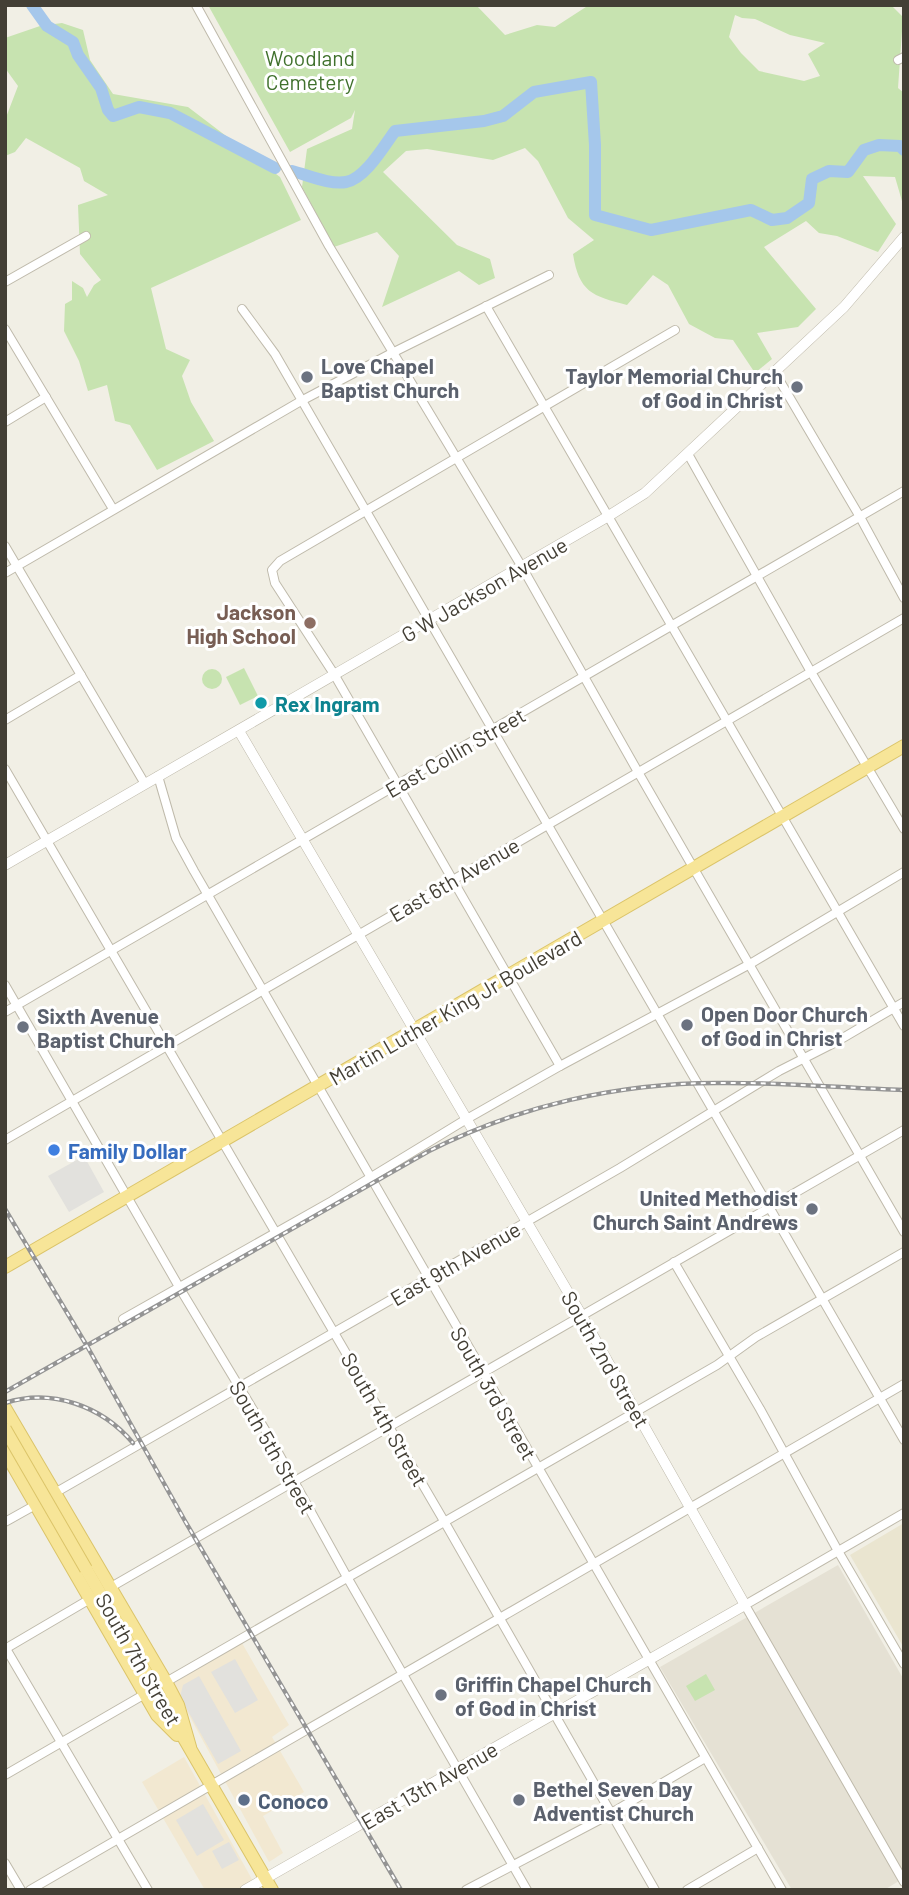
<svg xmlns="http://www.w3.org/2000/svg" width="909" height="1895" font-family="Barlow,sans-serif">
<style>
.residential{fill:#e5e1d4}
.commercial{fill:#f2e8d1}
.education{fill:#eae5d0}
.green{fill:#c7e3b0;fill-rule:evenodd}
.parking{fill:#e2e1dd}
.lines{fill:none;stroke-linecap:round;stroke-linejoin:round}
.river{stroke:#a5c7eb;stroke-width:12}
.minor-casing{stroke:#bfbaab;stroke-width:10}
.tertiary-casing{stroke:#bfbaab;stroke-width:11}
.primary-casing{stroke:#dbc469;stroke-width:14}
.minor{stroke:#fff;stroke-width:8}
.tertiary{stroke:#fff;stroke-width:10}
.primary{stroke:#f7e598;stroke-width:12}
.rail-casing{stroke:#949494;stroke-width:4.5}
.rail{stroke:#fff;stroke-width:2;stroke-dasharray:5;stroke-linecap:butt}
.primary-bridge-casing{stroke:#dbc469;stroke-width:14;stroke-linecap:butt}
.primary-bridge{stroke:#f7e598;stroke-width:12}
.worship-dot{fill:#6b7280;stroke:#fff;stroke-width:2.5}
.education-dot{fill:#8d6e63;stroke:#fff;stroke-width:2.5}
.culture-dot{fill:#0f9aa8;stroke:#fff;stroke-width:2.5}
.shop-dot{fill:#3f7fe0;stroke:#fff;stroke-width:2.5}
.service-dot{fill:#5c6f8a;stroke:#fff;stroke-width:2.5}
.labels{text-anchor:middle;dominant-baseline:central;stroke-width:6;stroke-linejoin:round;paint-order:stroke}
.park-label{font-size:21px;fill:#40712d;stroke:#fff}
.worship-label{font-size:21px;font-weight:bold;fill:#5b616d;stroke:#fff;text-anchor:start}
.street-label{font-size:21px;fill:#433f35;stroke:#fff}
.education-label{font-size:21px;font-weight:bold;fill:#785e54;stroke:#fff;text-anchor:end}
.culture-label{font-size:21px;font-weight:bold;fill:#0d838f;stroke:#fff;text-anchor:start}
.shop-label{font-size:21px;font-weight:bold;fill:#366cbe;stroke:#fff;text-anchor:start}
.service-label{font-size:21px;font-weight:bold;fill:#4e5e75;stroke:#fff;text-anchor:start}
</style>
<rect width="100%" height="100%" fill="#f1efe5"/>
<!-- residential -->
<path class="residential" d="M838,1565L904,1680V1878L884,1890H792L660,1667Z"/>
<!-- commercial -->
<g class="commercial">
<path d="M242,1643L289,1725L272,1737L304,1792L263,1816L283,1853L269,1862L172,1684Z"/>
<path d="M184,1757L258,1890H205L142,1782Z"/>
</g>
<!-- education -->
<path class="education" d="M904,1523V1648L850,1555Z"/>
<!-- green -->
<g class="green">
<path d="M208,5H476L505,35L537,25L555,27L589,5H891L903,17L898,88L904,93V208L895,177L863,176L896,224L878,252L837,236L819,233L806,221L764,247L816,309L798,327L757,333L772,359L755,373L733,340L715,338L689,324L668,285L653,275L627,305C592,296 579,292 573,254L594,240L568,218L538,161L525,148L493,160L427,149L406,151L383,172L457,245L490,259L495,278L479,285L459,271L382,307L399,256L377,232L334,247L302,187L307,149L352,129L355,110L351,118L290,152ZM735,15L742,18L755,19L790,35L825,43L808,54L820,76L804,81L759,71L741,53L729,37Z"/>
<path d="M62,23L83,30L90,60L113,94L188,107L280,177L301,220L151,288L166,349L190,360L182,376L191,402L214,441L157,470L130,425L115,421L107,385L88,391L79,361L64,331L65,304L72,300V281L83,288L87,297L94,285L101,280L80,254L78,205L108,195L84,181L80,168L26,138L15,152L5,156V120L18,86L5,68V38L40,26Z"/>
<path d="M244,668L258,696L240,705L226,677Z"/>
<circle cx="212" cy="679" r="10"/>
<path d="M706,1674L715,1690L695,1701L686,1686Z"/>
</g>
<!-- parking -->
<g class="parking">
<path d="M84,1156L104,1192L69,1212L48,1176Z"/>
<path d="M235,1659L258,1700L235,1713L211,1672Z"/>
<path d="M199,1676L241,1751L218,1764L180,1697L183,1685Z"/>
<path d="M203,1804L224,1840L197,1856L176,1820Z"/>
<path d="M229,1842L239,1860L222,1869L212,1851Z"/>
</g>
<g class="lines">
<!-- river -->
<g class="river">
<path d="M32,5L47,26L73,42L78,55L101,88L108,110L113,116L139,107L170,113L275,168"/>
<path d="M292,171C308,175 330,185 346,182C365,179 384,146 395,131L484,121L503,116L534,92L591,82L595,145V215L651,230L751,210L772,220L787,218L809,203L812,179L829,171L848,172L864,150L879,145L900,146L904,150"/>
</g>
<defs>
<g id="minor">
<path d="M196,5L329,246L522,567L638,772L904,1232"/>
<path d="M898,60L904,57"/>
<path d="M5,282L86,236"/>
<path d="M486,306L904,1026"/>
<path d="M242,309L275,354L904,1440"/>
<path d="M5,329L113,509"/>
<path d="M774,371L860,517L904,598"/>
<path d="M5,422L46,397"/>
<path d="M688,454L811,672L904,829"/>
<path d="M5,546L145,784"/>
<path d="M5,573L301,401L392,353L549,275"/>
<path d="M5,720L81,675"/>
<path d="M5,769L444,1521L655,1890"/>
<path d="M158,776L176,838L194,871L782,1890"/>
<path d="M5,985L182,1292L270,1438L347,1577L527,1890"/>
<path d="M5,1012L904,491"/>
<path d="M560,1066L334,674L275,583L272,570L280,561L675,330"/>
<path d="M5,1140L904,618"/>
<path d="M674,1262L760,1409L838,1551L904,1664"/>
<path d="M123,1319L332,1201L465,1120L560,1066L750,964L904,872"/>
<path d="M53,1494L620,1168L779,1071L836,1042L904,1002"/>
<path d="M904,1513L745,1605L904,1882"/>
<path d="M5,1522L39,1503"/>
<path d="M111,1587L904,1130"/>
<path d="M5,1647L148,1890"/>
<path d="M5,1649L90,1599"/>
<path d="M166,1682L717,1365L756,1337L904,1252"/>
<path d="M5,1775L145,1694"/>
<path d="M5,1863L21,1890"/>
<path d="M30,1890L904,1384"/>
<path d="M466,1890L601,1819L705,1758"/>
<path d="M687,1890L758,1848"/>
</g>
<g id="tertiary">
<path d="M239,731L582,1316L745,1605L245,1890"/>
<path d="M5,865L607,517L645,493L844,307L904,237"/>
</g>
<g id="primary">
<path d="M5,1267L904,746"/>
<path d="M5,1408L166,1682L178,1705L190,1747"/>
<path d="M5,1452L157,1715L177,1735"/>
<path d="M86,1569L272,1890"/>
</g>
</defs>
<!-- minor casing -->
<use href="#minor" class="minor-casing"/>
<!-- tertiary casing -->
<use href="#tertiary" class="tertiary-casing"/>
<!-- primary casing -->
<use href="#primary" class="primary-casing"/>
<!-- minor -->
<use href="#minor" class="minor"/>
<!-- tertiary -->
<use href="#tertiary" class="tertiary"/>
<!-- primary -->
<use href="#primary" class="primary"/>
<defs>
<g id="rail">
<path d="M5,1209L87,1346L185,1521L401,1890"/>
<path d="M5,1392L429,1151C518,1106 618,1083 717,1083C779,1082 842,1088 904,1090"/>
<path d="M5,1403C52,1388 102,1406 133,1443"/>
</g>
</defs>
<!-- rail casing -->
<use href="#rail" class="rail-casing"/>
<!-- rail -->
<use href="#rail" class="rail"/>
<defs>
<path id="primary-bridge" d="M5,1429L86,1569"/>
</defs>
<!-- primary-bridge casing -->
<use href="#primary-bridge" class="primary-bridge-casing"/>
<!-- primary-bridge -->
<use href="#primary-bridge" class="primary-bridge"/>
</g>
<!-- markers -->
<g class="worship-dot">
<circle cx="307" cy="377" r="7"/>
<circle cx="797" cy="387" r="7"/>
<circle cx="687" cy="1025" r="7"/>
<circle cx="23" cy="1027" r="7"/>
<circle cx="812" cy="1209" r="7"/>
<circle cx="441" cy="1695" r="7"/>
<circle cx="519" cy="1800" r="7"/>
</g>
<circle class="education-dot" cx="310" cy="623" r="7"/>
<circle class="culture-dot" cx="261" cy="703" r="7"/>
<circle class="shop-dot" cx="54" cy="1150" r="7"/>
<circle class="service-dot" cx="244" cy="1800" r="7"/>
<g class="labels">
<!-- park labels -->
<g class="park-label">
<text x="310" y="57">Woodland<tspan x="310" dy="24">Cemetery</tspan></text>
</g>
<!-- worship labels -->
<g class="worship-label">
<text x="321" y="365">Love Chapel<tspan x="321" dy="24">Baptist Church</tspan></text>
<text x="783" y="375" text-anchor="end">Taylor Memorial Church<tspan x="783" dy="24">of God in Christ</tspan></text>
<text x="701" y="1013">Open Door Church<tspan x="701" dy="24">of God in Christ</tspan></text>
<text x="37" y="1015">Sixth Avenue<tspan x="37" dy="24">Baptist Church</tspan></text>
<text x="798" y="1197" text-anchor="end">United Methodist<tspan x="798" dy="24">Church Saint Andrews</tspan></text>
<text x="455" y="1683">Griffin Chapel Church<tspan x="455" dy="24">of God in Christ</tspan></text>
<text x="533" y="1788">Bethel Seven Day<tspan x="533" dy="24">Adventist Church</tspan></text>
</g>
<!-- street labels -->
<g class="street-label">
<text transform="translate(484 589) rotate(-30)">G W Jackson Avenue</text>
<text transform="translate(455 752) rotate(-30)">East Collin Street</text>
<text transform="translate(454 879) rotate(-30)">East 6th Avenue</text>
<text transform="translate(455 1007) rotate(-30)">Martin Luther King Jr Boulevard</text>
<text transform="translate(455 1263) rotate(-30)">East 9th Avenue</text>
<text transform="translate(606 1359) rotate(60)">South 2nd Street</text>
<text transform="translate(494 1393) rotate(60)">South 3rd Street</text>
<text transform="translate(385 1419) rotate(60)">South 4th Street</text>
<text transform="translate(273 1447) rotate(60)">South 5th Street</text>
<text transform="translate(139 1659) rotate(60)">South 7th Street</text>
<text transform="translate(429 1785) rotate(-30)">East 13th Avenue</text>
</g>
<!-- education labels -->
<g class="education-label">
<text x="296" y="611">Jackson<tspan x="296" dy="24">High School</tspan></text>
</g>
<!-- culture labels -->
<g class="culture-label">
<text x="275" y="703">Rex Ingram</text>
</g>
<!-- shop labels -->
<g class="shop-label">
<text x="68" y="1150">Family Dollar</text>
</g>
<!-- service labels -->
<g class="service-label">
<text x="258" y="1800">Conoco</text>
</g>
</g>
<!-- border -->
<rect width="909" height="1895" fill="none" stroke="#433f35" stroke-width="14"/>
</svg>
